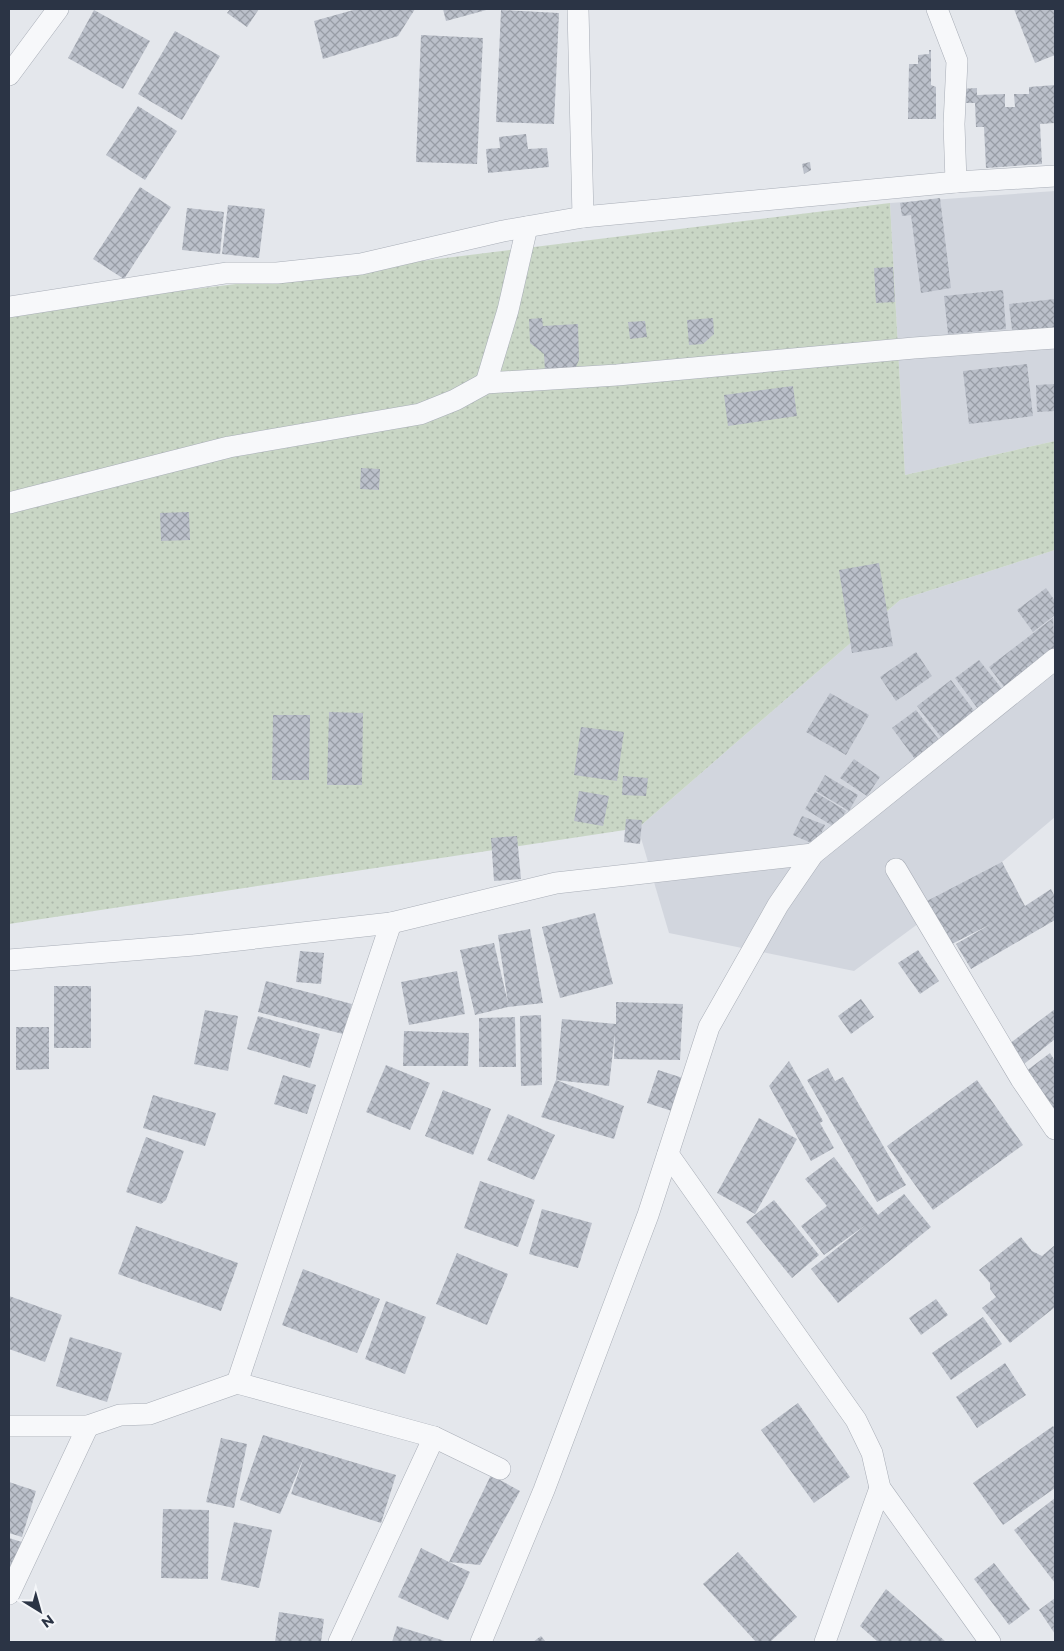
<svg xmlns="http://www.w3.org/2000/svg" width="1064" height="1651" font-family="Montserrat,sans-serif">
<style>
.built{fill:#d2d6de}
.grass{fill:url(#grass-dots)}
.building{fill:url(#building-cross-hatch)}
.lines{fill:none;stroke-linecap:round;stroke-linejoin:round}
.street-casing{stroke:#a9aeb7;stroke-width:22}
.street{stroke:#f7f8fa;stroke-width:21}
</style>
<defs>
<pattern id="grass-dots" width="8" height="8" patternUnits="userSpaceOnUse" patternTransform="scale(1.25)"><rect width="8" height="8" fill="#c9d6c5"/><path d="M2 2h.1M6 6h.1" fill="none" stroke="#adb8ab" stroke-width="1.8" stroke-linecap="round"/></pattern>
<pattern id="building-cross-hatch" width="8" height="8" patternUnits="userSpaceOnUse" patternTransform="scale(1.25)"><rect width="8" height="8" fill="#bbc0ca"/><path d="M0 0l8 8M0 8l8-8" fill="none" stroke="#989da6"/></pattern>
</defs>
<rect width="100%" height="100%" fill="#e4e7ec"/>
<!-- built -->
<g class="built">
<path d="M1055,191V441L905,475L890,203Z"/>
<path d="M1055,550V817L1002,862L854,971L669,933L638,828L900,600Z"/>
</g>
<!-- grass -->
<path class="grass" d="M890,203L905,475L1055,441V550L900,600L638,828L9,924V312Z"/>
<!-- building -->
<g class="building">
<path d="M230,9H259L247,27L227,13Z"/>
<path d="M357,9H415L398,36L323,59L314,21Z"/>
<path d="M443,9H490L446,21Z"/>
<path d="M1014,9H1055V55L1035,63Z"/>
<path d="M94,10L150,41L123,89L68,58Z"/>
<path d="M501,10L559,13L554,124L496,122Z"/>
<path d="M175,31L220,56L182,120L138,94Z"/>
<path d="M421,35L483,38L477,164L416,162Z"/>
<path d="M929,50H931V85L936,87V119H908L909,64H918V55L929,54Z"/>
<path d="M1055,85V123L1040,124L1042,164L986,168L984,127H976L975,103H962L961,89L977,88V95L1005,94V107H1015L1014,94H1029V87Z"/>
<path d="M138,106L177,131L145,180L106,155Z"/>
<path d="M526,134L528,149L547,148L549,167L488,173L486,149L500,148L499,137Z"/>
<path d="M810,162L811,170L804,174L802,164Z"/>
<path d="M140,187L171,207L124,279L93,259Z"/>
<path d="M940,198L951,288L921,293L911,215L902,216L900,203Z"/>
<path d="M228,205L265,209L259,258L222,254Z"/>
<path d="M187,208L224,212L220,254L182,250Z"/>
<path d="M893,267L895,302L876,303L874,268Z"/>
<path d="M1003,290L1006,329L948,334L944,296Z"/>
<path d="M1055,299V334L1013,339L1009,304Z"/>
<path d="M542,318L543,326L578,324L579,360L575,369L545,371L544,354L530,343L529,319Z"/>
<path d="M713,318L714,334L703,344L689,345L687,320Z"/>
<path d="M645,321L647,337L630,339L628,322Z"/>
<path d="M1027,364L1033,416L969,424L963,371Z"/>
<path d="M1055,384V411L1037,412L1036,385Z"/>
<path d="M793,386L797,416L728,426L724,395Z"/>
<path d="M361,468L380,469L379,490L360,489Z"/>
<path d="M189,512L190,540L161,541L160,513Z"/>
<path d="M879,563L893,646L852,653L839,570Z"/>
<path d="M1046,588L1055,601V615L1033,632L1017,610Z"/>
<path d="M1053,618L1055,656L1008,692L989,667Z"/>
<path d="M916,652L932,676L896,701L880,677Z"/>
<path d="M979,660L1006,694L981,713L955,678Z"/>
<path d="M951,680L975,712L941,737L917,706Z"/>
<path d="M830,693L869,715L846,755L806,732Z"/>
<path d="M916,710L940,741L915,759L892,728Z"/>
<path d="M329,712L363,713L362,785H327Z"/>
<path d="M273,715H310L309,780H272Z"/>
<path d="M581,727L624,732L617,781L574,775Z"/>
<path d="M854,759L880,777L867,796L840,778Z"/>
<path d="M825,775L858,795L849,811L816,791Z"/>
<path d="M623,776L648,778L646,796L622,795Z"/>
<path d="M579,791L609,796L603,826L574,821Z"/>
<path d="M815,792L846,811L836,828L805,809Z"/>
<path d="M802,816L825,825L816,845L793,835Z"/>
<path d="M626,819L642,820L640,844L624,842Z"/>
<path d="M517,836L521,879L494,881L491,838Z"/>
<path d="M1002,862L1025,906L1051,889L1055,897V920L971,969L956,944L991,924L950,945L927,901Z"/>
<path d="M595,913L613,984L560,998L542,927Z"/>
<path d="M530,929L543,1003L508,1007L475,1015L460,950L494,943L508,1003L498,935Z"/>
<path d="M918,950L939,981L920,994L898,963Z"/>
<path d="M300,951L324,953L321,984L296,982Z"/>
<path d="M457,971L465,1014L409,1025L401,982Z"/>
<path d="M266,981L352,1004L343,1034L258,1012Z"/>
<rect x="54" y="986" width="37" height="62"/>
<path d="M861,999L874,1017L851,1034L838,1016Z"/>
<path d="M616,1002L683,1004L680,1060L614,1059L615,1033L609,1086L556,1080L624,1106L614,1139L541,1117L556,1080L562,1019L616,1024Z"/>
<path d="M1055,1009V1039L1024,1064L1009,1044Z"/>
<path d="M205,1010L238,1016L228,1071L194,1064Z"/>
<path d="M541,1015L542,1085L521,1086L520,1016Z"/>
<path d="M258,1016L320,1034L310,1068L247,1049Z"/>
<path d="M515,1017L516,1067H479V1018Z"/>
<path d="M16,1027H49V1069L16,1070Z"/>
<path d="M404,1031L469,1033L468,1066H403Z"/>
<path d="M1050,1053L1055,1061V1111L1025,1072Z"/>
<path d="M789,1061L823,1121L820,1123L834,1148L811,1161L769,1086Z"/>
<path d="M386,1065L430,1083L410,1130L366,1112Z"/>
<path d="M828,1068L835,1081L843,1077L906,1185L877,1202L807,1080Z"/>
<path d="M658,1070L683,1078L672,1111L647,1103Z"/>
<path d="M283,1075L316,1085L307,1114L274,1104Z"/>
<path d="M977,1080L1023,1145L933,1210L887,1146Z"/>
<path d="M443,1090L491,1109L473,1155L425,1136Z"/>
<path d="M153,1095L216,1113L205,1146L143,1128Z"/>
<path d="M508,1114L555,1135L534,1180L487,1160Z"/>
<path d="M759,1118L797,1139L755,1214L717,1193Z"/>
<path d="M146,1137L184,1151L166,1200L161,1204L126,1192Z"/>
<path d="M834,1157L878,1215L904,1194L931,1227L838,1303L811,1269L867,1224L824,1255L801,1226L827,1206L805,1179Z"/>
<path d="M480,1181L535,1200L518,1247L464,1228Z"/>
<path d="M774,1200L819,1255L792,1278L746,1222Z"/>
<path d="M542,1209L592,1223L578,1268L529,1254Z"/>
<path d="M136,1226L238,1263L221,1311L118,1274Z"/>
<path d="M1021,1237L1032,1251L1042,1256L1055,1245V1307L1010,1343L982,1308L996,1297L990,1289V1283L979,1270Z"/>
<path d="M457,1253L508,1274L487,1325L436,1304Z"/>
<path d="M303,1269L380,1299L357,1353L282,1325Z"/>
<path d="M9,1296L62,1315L45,1362L9,1349Z"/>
<path d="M936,1299L948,1315L921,1335L909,1318Z"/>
<path d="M386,1301L426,1317L405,1374L365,1359Z"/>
<path d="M983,1317L1002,1344L951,1380L932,1353Z"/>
<path d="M70,1337L122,1353L107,1402L56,1386Z"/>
<path d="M1005,1363L1026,1395L977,1428L956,1397Z"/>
<path d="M798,1403L850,1477L814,1503L761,1430Z"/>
<path d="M1053,1426L1055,1429V1488L1003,1525L973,1483Z"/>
<path d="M263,1435L396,1475L381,1523L291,1494L304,1457L280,1514L240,1500Z"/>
<path d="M221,1438L247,1444L234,1508L206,1502Z"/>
<path d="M491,1475L520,1491L480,1565L449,1562L470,1572L448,1620L398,1597L421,1548L449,1562Z"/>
<path d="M9,1482L36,1491L22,1537L9,1533Z"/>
<path d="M1055,1498V1583L1014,1530Z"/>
<path d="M163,1509L209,1510L208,1579L161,1578Z"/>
<path d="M234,1522L272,1530L259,1588L221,1580Z"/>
<path d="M9,1538L28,1544L21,1568L9,1565Z"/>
<path d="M738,1552L797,1617L770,1642H756L703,1584Z"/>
<path d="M994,1563L1030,1609L1009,1625L974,1579Z"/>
<path d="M886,1589L946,1642H878L860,1626Z"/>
<path d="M1055,1598V1634L1039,1610Z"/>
<path d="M279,1612L324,1619L321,1642H275Z"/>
<path d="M397,1626L448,1642H392Z"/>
<path d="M541,1636L546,1642H533Z"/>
</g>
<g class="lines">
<defs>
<g id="street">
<path d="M578,9L583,217"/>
<path d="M937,9L957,61L954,124L956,182"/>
<path d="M9,75L58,9"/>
<path d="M9,307L226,273H277L361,264L503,231L583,217L956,182L1055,176"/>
<path d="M486,383L508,310L527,227"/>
<path d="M9,503L229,447L420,414L455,400L486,383L617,375L914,348L1055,338"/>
<path d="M896,869L1021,1079L1055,1129"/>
<path d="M9,960L194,945L391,923L556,883L813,854"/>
<path d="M668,1154L856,1420L872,1453L880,1488L990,1642"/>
<path d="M237,1383L391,923"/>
<path d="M9,1426H88L120,1415L149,1414L237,1383L434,1437L500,1469"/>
<path d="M9,1594L88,1426"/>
<path d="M339,1642L434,1437"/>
<path d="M481,1642L544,1490L648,1215L709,1027L778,905L813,854L1055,659"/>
<path d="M825,1642L880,1488"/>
</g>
</defs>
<!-- street casing -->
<use href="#street" class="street-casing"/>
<!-- street -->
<use href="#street" class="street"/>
</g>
<!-- border -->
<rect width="1064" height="1651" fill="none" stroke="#2b3445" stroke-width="20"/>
<!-- north arrow -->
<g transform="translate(40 1611) rotate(143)" stroke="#f4f6f9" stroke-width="4" paint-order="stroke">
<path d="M0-4L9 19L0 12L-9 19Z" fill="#2b3445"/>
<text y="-8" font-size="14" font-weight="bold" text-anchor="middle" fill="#2b3445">N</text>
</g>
</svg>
